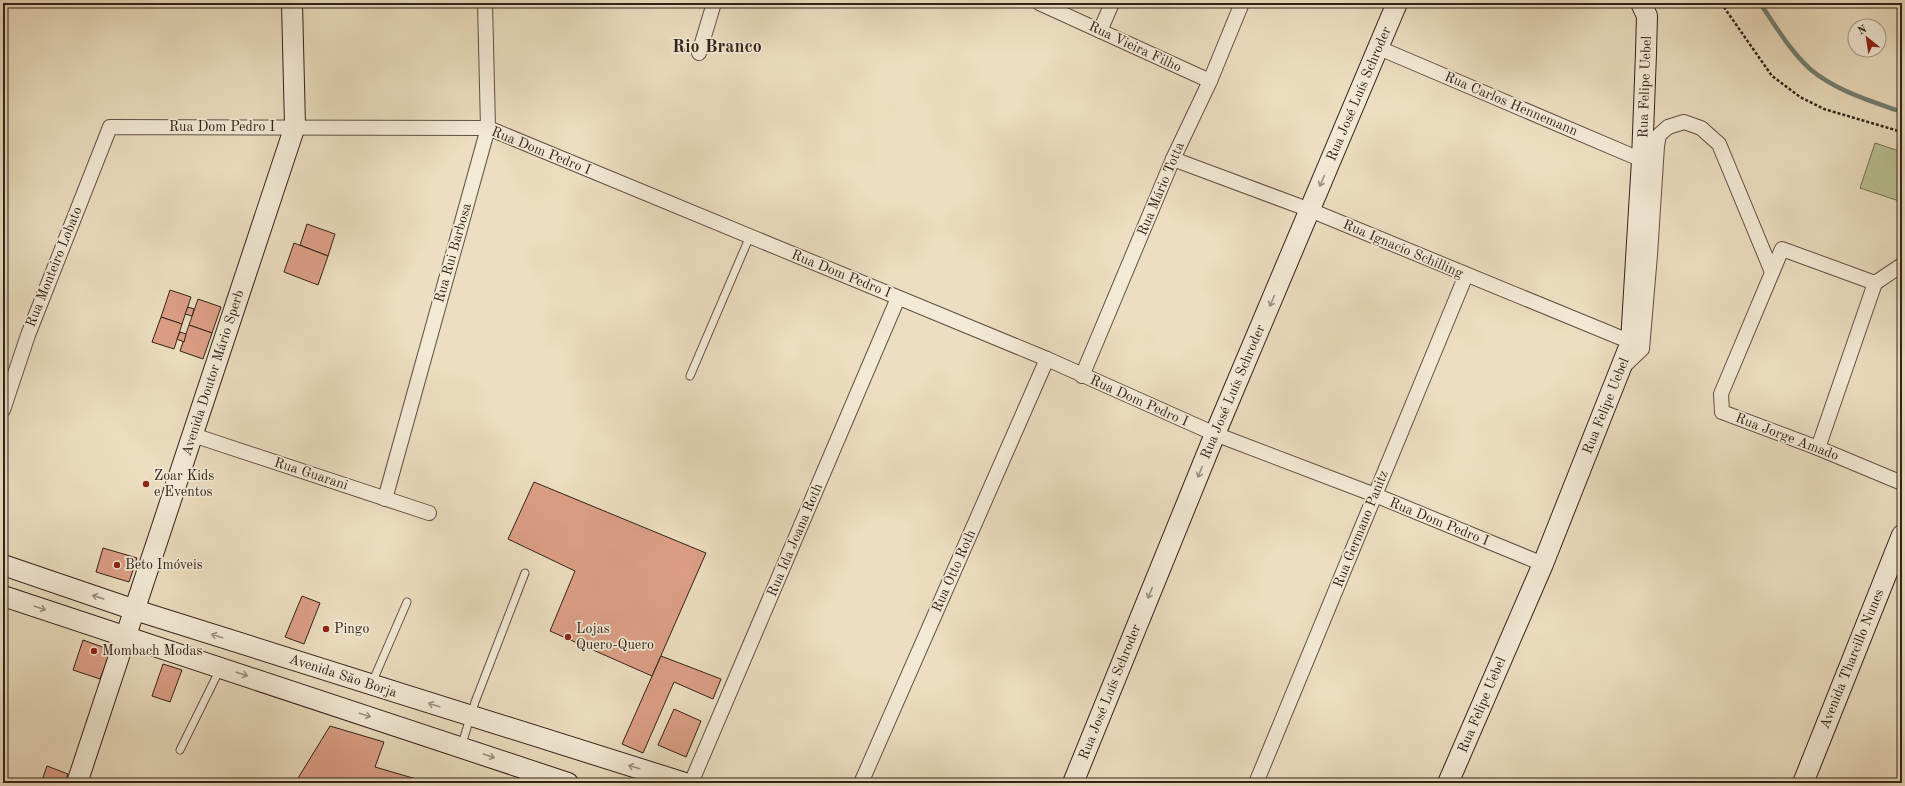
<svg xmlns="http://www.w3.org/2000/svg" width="1905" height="786" font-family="'Old Standard TT',serif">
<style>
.green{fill:#b9c192;stroke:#767256}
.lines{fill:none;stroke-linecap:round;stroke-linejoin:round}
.stream{stroke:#707f72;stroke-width:4.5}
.building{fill:#dc9f86;stroke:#32221a}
.lane-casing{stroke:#605144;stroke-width:9}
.street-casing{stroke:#605144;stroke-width:16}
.secondary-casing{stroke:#32221a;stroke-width:22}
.path{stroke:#32221a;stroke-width:2.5;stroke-dasharray:3 2;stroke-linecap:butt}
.lane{stroke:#f3ead6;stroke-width:7}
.street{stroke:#f3ead6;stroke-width:14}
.secondary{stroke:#f3ead6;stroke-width:20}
.oneway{stroke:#9c9081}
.poi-dot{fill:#8f2418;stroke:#f3ead6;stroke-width:1.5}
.labels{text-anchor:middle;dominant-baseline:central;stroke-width:3.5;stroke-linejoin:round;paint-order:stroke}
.street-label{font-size:14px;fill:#32221a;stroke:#f3ead6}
.poi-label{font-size:14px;fill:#32221a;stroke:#f3ead6;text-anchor:start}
.district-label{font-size:18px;font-weight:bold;fill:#32221a;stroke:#f3ead6}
</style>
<rect width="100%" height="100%" fill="#ecdec0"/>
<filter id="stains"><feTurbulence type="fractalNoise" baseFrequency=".005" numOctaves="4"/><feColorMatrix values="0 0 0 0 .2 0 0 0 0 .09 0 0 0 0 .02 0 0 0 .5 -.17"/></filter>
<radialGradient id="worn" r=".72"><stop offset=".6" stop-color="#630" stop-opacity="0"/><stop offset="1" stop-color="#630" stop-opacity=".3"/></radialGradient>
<!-- green -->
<path class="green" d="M1875,143L1902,152V202L1860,188Z"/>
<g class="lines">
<!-- stream -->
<path class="stream" d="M1760,3C1775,25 1790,51 1810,69C1836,91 1871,101 1902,112"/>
</g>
<!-- building -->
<g class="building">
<path d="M307,224L335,234L328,256L300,245Z"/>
<path d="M294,243L328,256L318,285L284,272Z"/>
<path d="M170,290L191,297L182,324L161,317Z"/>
<path d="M198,299L221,307L212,333L189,325Z"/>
<path d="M188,307L194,309L192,316L185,314Z"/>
<path d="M161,317L182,324L174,349L152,342Z"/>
<path d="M189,325L212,333L203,359L180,351Z"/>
<path d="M180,332L186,334L184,342L177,339Z"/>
<path d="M534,482L706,553L652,676L550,631L575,571L508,539Z"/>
<path d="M103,548L137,558L129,582L96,572Z"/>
<path d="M302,596L320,603L304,644L285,637Z"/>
<path d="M83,640L111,650L100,679L73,670Z"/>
<path d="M661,656L721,679L713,699L674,682L643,753L622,744Z"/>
<path d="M163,664L182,670L170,702L152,696Z"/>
<path d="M674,709L701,721L686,757L658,745Z"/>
<path d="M330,726L384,742L375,767L430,783H295Z"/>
<path d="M47,766L68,774L65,783H41Z"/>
</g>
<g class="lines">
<defs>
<g id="lane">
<path d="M690,376L750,236"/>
<path d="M372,683L407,602"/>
<path d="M461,747L475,702L525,573"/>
<path d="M180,750L220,669"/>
</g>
<g id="street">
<path d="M1039,3L1210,81"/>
<path d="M1100,31L1112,3"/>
<path d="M1379,48L1642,160"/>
<path d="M699,53L714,3"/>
<path d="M1173,159L1310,210L1631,342"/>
<path d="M1902,265L1875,283L1782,249L1721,394L1722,412L1818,448L1902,483"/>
<path d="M1622,368L1642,349L1650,255L1657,146L1659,135L1668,127L1684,122L1701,128L1719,144L1772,272"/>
<path d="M1082,376L1173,159L1210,81L1242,3"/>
<path d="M3,410L28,335L110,127L488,128L1047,359L1215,434L1375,495L1543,564"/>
<path d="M193,435L429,513"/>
<path d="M1818,448L1875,283"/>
<path d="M385,499L488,128L485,3"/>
<path d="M691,783L898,298"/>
<path d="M861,783L1047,359"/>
<path d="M1256,783L1466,275"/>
</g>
<g id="secondary">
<path d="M3,565L135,610L685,783"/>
<path d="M3,596L568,783"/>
<path d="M77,783L295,126L292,3"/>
<path d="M1073,783L1215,434L1397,3"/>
<path d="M1448,783L1543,564L1631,342L1642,160L1646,53L1647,16L1641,3"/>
<path d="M1803,783L1902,535"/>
</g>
</defs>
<!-- lane casing -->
<use href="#lane" class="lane-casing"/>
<!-- street casing -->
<use href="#street" class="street-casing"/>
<!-- secondary casing -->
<use href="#secondary" class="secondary-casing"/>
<!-- path -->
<path class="path" d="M1721,3L1772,76L1800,97L1824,109L1902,132"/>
<!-- lane -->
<use href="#lane" class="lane"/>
<!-- street -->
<use href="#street" class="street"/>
<!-- secondary -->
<use href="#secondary" class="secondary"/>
</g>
<!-- one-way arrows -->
<defs><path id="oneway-shaft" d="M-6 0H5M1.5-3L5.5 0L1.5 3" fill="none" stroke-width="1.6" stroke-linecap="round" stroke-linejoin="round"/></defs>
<g class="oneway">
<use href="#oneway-shaft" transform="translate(1322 181) rotate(113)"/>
<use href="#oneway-shaft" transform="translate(1272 301) rotate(113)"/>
<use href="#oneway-shaft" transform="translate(1200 472) rotate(112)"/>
<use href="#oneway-shaft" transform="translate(1150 593) rotate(112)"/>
<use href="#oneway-shaft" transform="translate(98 597) rotate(-161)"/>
<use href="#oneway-shaft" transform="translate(40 608) rotate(18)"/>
<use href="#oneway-shaft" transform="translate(217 636) rotate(-162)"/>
<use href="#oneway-shaft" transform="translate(242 674) rotate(18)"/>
<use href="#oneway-shaft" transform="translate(434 705) rotate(-162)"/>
<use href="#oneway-shaft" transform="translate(365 715) rotate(18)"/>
<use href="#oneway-shaft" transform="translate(489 756) rotate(19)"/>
<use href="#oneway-shaft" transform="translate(634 767) rotate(-163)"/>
</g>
<!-- markers -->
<g class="poi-dot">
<circle cx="146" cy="484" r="4"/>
<circle cx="117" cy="565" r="4"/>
<circle cx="326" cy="629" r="4"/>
<circle cx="568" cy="637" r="4"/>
<circle cx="94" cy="651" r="4"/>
</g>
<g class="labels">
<!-- street labels -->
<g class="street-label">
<text transform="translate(1135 47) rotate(25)">Rua Vieira Filho</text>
<text transform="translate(1645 87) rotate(-88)">Rua Felipe Uebel</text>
<text transform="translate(1359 94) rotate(-67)">Rua José Luís Schroder</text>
<text transform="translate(1511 104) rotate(23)">Rua Carlos Hennemann</text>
<text x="222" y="127">Rua Dom Pedro I</text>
<text transform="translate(541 151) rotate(22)">Rua Dom Pedro I</text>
<text transform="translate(1161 189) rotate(-67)">Rua Mário Totta</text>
<text transform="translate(1403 249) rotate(23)">Rua Ignacio Schilling</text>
<text transform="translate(453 253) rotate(-74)">Rua Rui Barbosa</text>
<text transform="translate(54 267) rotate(-68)">Rua Monteiro Lobato</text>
<text transform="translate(841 274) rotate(22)">Rua Dom Pedro I</text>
<text transform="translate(213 373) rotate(-72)">Avenida Doutor Mário Sperb</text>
<text transform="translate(1233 392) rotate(-67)">Rua José Luís Schroder</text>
<text transform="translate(1139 401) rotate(24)">Rua Dom Pedro I</text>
<text transform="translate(1606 406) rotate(-68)">Rua Felipe Uebel</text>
<text transform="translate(1787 437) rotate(21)">Rua Jorge Amado</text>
<text transform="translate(311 474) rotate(18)">Rua Guarani</text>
<text transform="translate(1439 522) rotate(22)">Rua Dom Pedro I</text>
<text transform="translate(1361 529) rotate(-68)">Rua Germano Panitz</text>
<text transform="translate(795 540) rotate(-67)">Rua Ida Joana Roth</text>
<text transform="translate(954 571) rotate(-66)">Rua Otto Roth</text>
<text transform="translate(1852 659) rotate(-68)">Avenida Tharcillo Nunes</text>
<text transform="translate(343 676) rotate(18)">Avenida São Borja</text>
<text transform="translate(1110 692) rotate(-68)">Rua José Luís Schroder</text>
<text transform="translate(1482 705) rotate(-67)">Rua Felipe Uebel</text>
</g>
<!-- poi labels -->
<g class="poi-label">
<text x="154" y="476">Zoar Kids<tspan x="154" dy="16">e Eventos</tspan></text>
<text x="125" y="565">Beto Imóveis</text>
<text x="334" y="629">Pingo</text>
<text x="576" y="629">Lojas<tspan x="576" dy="16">Quero-Quero</tspan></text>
<text x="102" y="651">Mombach Modas</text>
</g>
<!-- district labels -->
<g class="district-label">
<text x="717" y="47">Rio Branco</text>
</g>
</g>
<!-- margin -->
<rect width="1905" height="786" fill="none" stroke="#ecdec0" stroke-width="16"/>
<rect x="4" y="4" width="1897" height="778" fill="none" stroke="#32221a" stroke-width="2"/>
<rect x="8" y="8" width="1889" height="770" fill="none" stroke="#32221a"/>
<!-- north arrow -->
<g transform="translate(1867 38) rotate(330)"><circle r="19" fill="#f3ead6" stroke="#a69a8b"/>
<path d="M0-3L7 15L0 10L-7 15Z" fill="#8f2418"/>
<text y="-6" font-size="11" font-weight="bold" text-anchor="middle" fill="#32221a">N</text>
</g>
<rect width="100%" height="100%" filter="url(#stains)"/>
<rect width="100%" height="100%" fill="url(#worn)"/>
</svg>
